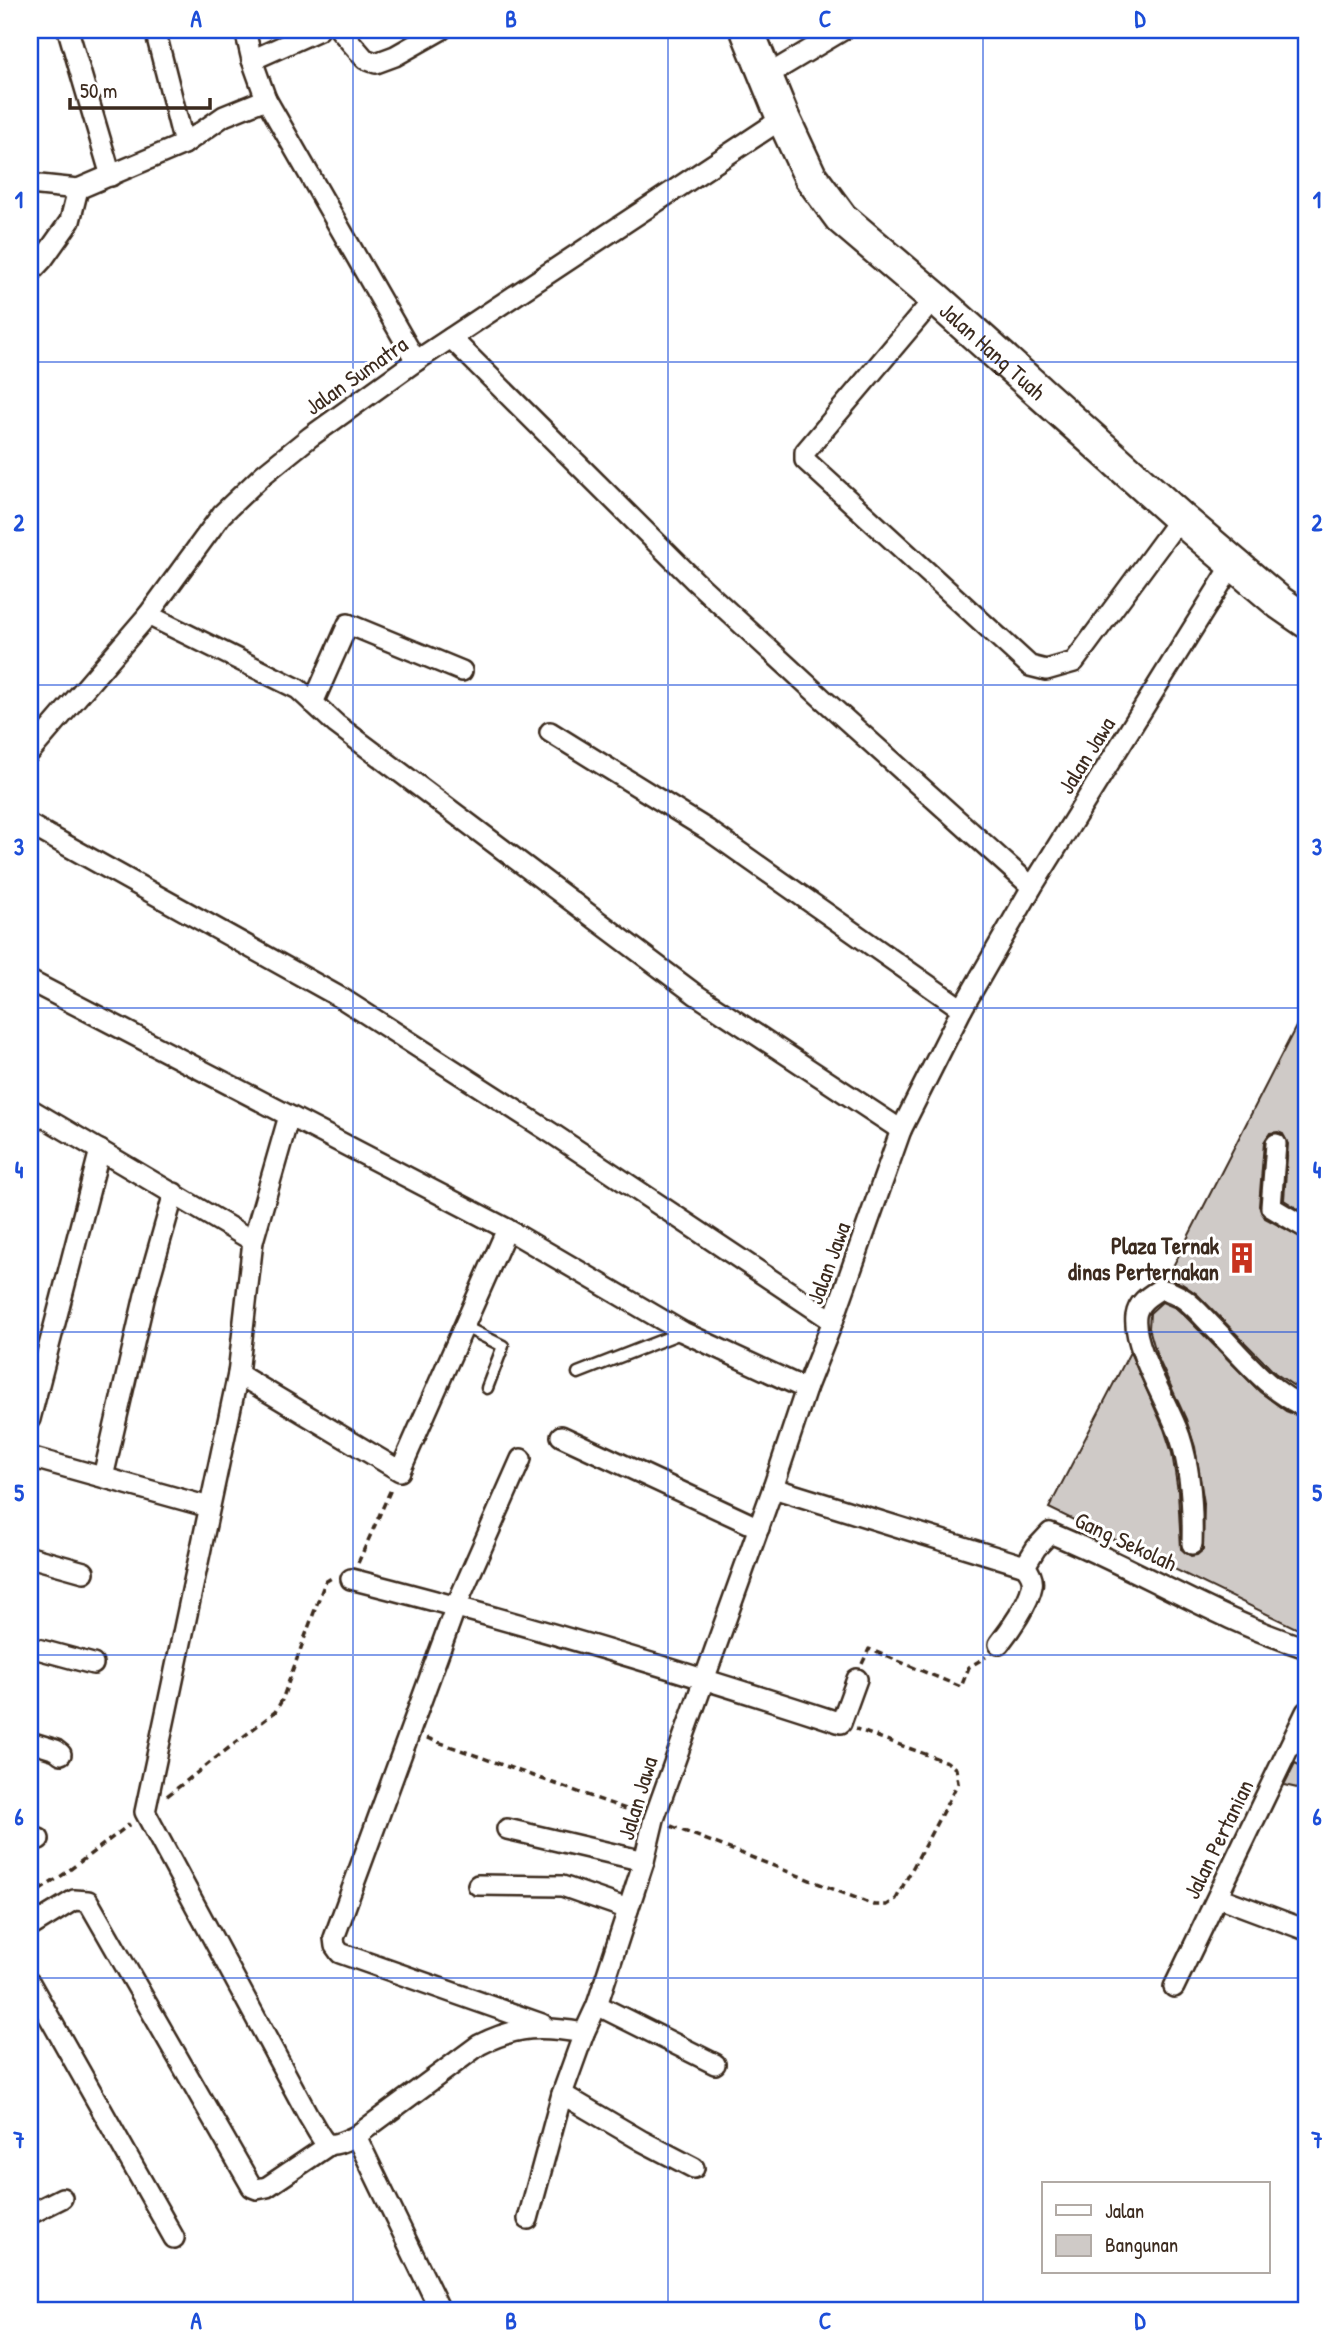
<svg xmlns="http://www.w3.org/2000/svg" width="1336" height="2340" font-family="'Patrick Hand',sans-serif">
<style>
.building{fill:#cfcac7;stroke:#3b2a1e;stroke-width:2}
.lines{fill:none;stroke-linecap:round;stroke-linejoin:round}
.lane-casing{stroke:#3b2a1e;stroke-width:15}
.street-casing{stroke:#3b2a1e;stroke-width:24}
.primary-casing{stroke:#3b2a1e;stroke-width:37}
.path{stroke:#3b2a1e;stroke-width:3.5;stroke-dasharray:7 5;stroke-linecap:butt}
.lane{stroke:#fff;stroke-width:10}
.street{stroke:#fff;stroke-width:19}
.primary{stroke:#fff;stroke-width:32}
.grid{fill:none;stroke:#1d4ed8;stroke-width:2;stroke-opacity:0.55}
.labels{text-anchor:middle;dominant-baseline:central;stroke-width:6;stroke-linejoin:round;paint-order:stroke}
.street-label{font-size:23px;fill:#3b2a1e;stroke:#fff}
.poi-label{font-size:23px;font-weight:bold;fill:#3b2a1e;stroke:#fff;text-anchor:end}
.neatline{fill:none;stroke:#1d4ed8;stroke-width:2.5}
.grid-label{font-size:23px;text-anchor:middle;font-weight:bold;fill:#1d4ed8}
</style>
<rect width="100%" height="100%" fill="#fff"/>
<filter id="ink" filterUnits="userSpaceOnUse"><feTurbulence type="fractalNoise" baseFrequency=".0143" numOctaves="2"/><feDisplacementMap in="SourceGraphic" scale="14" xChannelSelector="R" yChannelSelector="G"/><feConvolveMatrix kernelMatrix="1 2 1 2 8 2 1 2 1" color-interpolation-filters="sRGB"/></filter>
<g filter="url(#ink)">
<!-- building -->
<g class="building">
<path d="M1306,1007V1214L1284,1200L1288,1144L1283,1134L1278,1132L1270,1133L1264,1142L1259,1206L1265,1218L1306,1240V1394L1275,1373L1197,1294L1182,1284L1167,1278Z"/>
<path d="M1162,1302L1176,1308L1186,1317L1260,1392L1286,1411L1306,1419V1633L1049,1508L1130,1352L1164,1429L1172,1453L1178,1491L1181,1549L1191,1556L1197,1555L1203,1550L1204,1503L1195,1447L1186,1419L1157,1356L1149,1328L1150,1313Z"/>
<path d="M1295,1763L1306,1768V1782L1302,1789L1284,1785Z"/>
</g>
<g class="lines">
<defs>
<g id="lane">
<path d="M463,1326L503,1346L487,1388"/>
<path d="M578,1373L683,1332"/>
</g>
<g id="street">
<path d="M68,30L111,176"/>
<path d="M155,30L184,144"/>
<path d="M245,30L252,60L266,99"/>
<path d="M340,30L365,59L376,63L395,56L441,30"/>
<path d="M252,60L319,30"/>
<path d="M766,76L843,30"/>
<path d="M30,184L78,189L184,144L224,116L266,99L416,361"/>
<path d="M30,273L43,259L70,221L78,189"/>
<path d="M935,298L805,452V460L1030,666L1046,670L1074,662L1180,518"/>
<path d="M451,338L695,581L824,700L1032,887"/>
<path d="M148,615L298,689L336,724L695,994L901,1130"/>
<path d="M313,703L348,624L462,671"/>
<path d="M550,732L708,830L962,1009"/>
<path d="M30,752L148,615L222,514L264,474L310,437L416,361L783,118"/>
<path d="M30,825L343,999L553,1134L833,1321"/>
<path d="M30,981L507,1229L683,1332L806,1389"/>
<path d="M30,1109L253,1241"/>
<path d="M289,1116L253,1241L238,1374L145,1812L309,2117C327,2146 323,2151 356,2136L479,2045C518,2025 542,2026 584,2033"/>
<path d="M1276,1144L1271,1207L1306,1228"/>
<path d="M238,1374L400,1471L507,1229"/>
<path d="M30,1419L100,1150"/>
<path d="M561,1436L759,1528"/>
<path d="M30,1457L209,1507"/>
<path d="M521,1459L456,1606L334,1938L335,1946L340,1953L542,2024"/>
<path d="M103,1477L145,1295L174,1193"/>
<path d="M773,1488L1025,1566L1036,1548L1050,1533C1137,1568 1217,1620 1306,1648"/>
<path d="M1192,1544C1193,1509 1191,1471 1180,1437C1170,1406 1132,1348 1136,1316C1138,1302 1149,1296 1160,1289C1184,1293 1196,1310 1212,1326C1240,1354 1269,1393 1306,1407"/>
<path d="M30,1557L84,1572"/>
<path d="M351,1579C516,1621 679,1670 841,1723L857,1679"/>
<path d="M999,1644C1010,1630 1029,1603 1032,1586C1034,1578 1029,1571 1025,1566"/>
<path d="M30,1647L93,1664"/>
<path d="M30,1742L56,1750L61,1754"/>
<path d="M507,1829L644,1861"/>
<path d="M30,1836L39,1839"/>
<path d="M478,1885L562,1886L628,1909"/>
<path d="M1218,1897L1306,1930"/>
<path d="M30,1927L74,1900L88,1901L252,2187L257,2189L267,2187L329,2145"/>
<path d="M30,1983L174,2238"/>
<path d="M1174,1987L1306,1712"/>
<path d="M597,2005L715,2064"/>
<path d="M562,2094L642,2141L694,2168"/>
<path d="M356,2136L440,2310"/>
<path d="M30,2214L62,2198"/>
<path d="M528,2219L562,2094L584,2033L597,2005L644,1861L654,1819L773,1488L806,1389L833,1321L901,1130L962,1009L1032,887L1233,564"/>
</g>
<g id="primary">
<path id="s1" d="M747,30L783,118L810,176L841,218L935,298L1180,518L1280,603L1306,621"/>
</g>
</defs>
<!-- lane casing -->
<use href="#lane" class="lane-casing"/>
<!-- street casing -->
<use href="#street" class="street-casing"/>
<!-- primary casing -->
<use href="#primary" class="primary-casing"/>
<!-- path -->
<g class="path">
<path d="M358,1563L392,1487"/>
<path d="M862,1664L869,1649L961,1687L969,1667L986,1657"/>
<path d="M427,1738L637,1813"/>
<path d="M167,1796L275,1712L282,1700L325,1582L333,1577"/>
<path d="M671,1826L874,1905H887L896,1899L958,1783L956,1769L947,1762L856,1729"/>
<path d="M30,1897L67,1872L130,1824"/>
</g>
<!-- lane -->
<use href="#lane" class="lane"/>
<!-- street -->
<use href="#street" class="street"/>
<!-- primary -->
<use href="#primary" class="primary"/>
</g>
</g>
<!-- grid -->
<path class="grid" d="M353,30V2310M668,30V2310M983,30V2310M30,362H1306M30,685H1306M30,1008H1306M30,1332H1306M30,1655H1306M30,1978H1306"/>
<!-- icons -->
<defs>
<symbol id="building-bare" viewBox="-9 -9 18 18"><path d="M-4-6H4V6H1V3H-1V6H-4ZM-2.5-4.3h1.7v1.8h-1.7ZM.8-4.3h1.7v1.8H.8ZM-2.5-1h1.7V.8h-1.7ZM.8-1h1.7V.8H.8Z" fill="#c8321e" stroke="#fff" stroke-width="2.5" paint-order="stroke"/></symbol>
</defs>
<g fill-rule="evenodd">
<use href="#building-bare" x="1220" y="1236" width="44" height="44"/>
</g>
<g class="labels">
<!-- street labels -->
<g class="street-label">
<text stroke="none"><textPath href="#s1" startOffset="413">Jalan Hang Tuah</textPath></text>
<text transform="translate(356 375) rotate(-35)">Jalan Sumatra</text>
<text transform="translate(1086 755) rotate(-58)">Jalan Jawa</text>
<text transform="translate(828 1263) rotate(-70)">Jalan Jawa</text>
<text transform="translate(1126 1541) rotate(25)">Gang Sekolah</text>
<text transform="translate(637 1798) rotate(-73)">Jalan Jawa</text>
<text transform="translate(1218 1839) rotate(-64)">Jalan Pertanian</text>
</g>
<!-- poi labels -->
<g class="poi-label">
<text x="1219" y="1245">Plaza Ternak<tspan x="1219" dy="26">dinas Perternakan</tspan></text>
</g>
</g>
<!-- margin -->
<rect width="1336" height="2340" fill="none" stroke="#fff" stroke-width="77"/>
<!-- legend -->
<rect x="1042" y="2182" width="228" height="91" fill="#ffffff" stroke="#b1aaa5" stroke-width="2"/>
<rect x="1056" y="2205" width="35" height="10" fill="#ffffff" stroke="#b1aaa5" stroke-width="2"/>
<text x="1105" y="2218" font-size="21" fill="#3b2a1e">Jalan</text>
<rect x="1056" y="2235" width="35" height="21" fill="#cfcac7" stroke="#b1aaa5" stroke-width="2"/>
<text x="1105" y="2252" font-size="21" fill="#3b2a1e">Bangunan</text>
<!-- scale -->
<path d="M70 98v10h140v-10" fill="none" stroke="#3b2a1e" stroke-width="3.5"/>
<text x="80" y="98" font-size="21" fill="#3b2a1e" stroke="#ffffff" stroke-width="5" paint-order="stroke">50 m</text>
<rect x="38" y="38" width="1260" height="2264" class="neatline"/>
<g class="grid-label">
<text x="196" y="27">A</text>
<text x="511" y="27">B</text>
<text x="825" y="27">C</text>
<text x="1140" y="27">D</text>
<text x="19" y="208">1</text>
<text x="1317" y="208">1</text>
<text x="19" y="531">2</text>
<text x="1317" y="531">2</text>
<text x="19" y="855">3</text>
<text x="1317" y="855">3</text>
<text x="19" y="1178">4</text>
<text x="1317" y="1178">4</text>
<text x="19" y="1501">5</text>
<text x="1317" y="1501">5</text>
<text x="19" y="1825">6</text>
<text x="1317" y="1825">6</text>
<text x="19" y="2148">7</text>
<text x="1317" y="2148">7</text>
<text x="196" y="2329">A</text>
<text x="511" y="2329">B</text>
<text x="825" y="2329">C</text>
<text x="1140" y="2329">D</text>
</g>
</svg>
